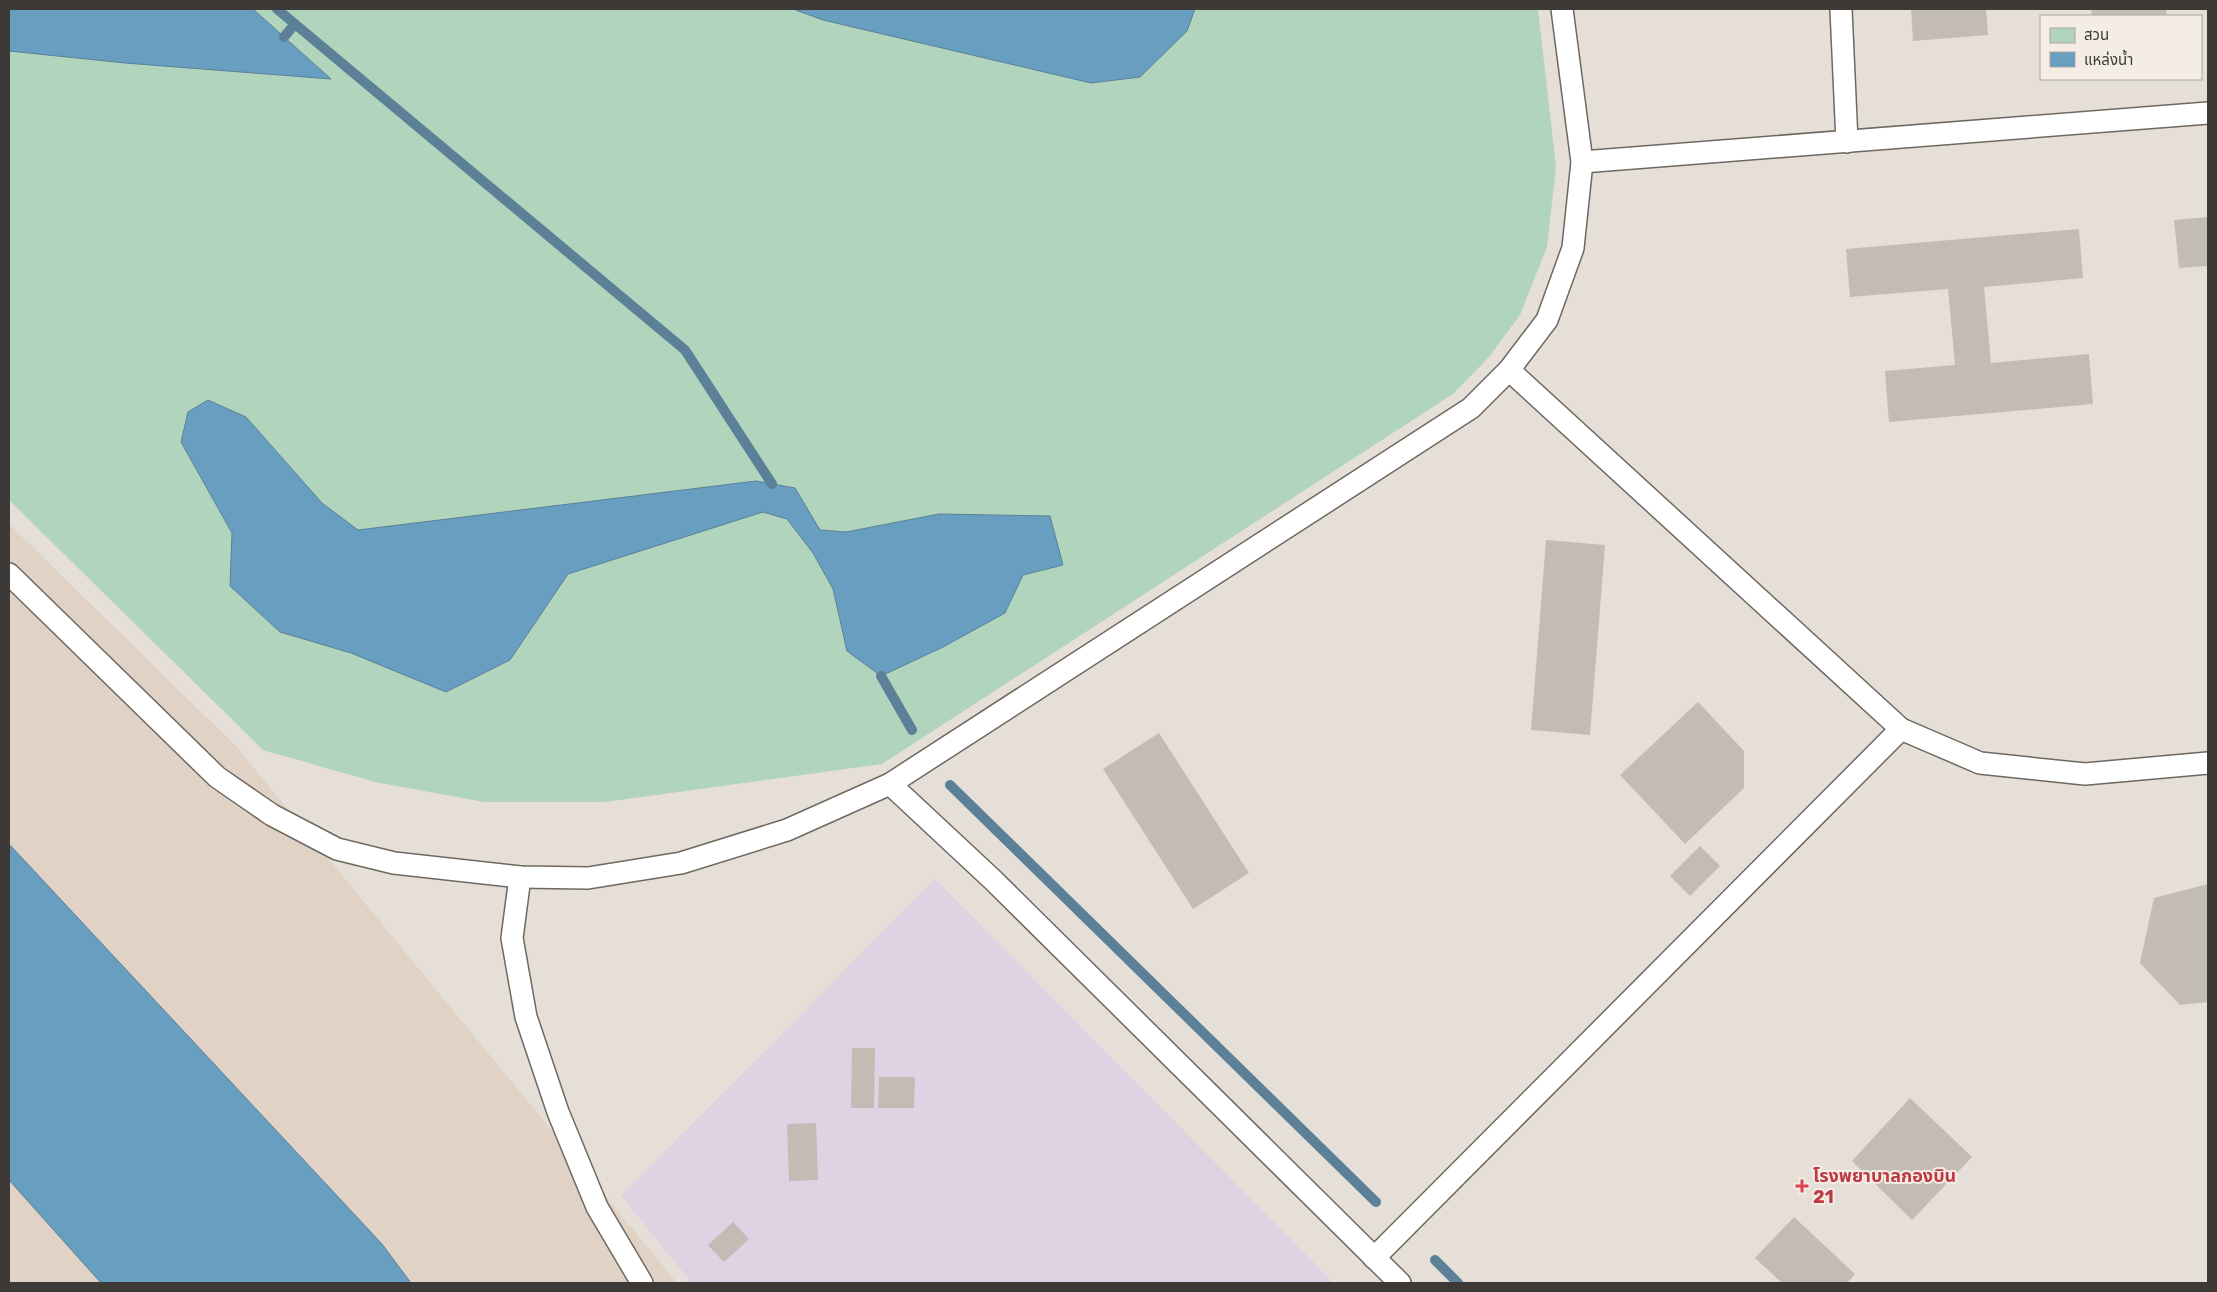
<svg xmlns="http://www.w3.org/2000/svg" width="2217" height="1292" font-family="Rubik,'Noto Sans Thai',sans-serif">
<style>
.built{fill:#e0d3c6}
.industrial{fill:#e0d1e3}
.green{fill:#b1d4bd}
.water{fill:#689fc1;stroke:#5b8097}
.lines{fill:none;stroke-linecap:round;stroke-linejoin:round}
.stream{stroke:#5b8097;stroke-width:10}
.building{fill:#c3bcb5}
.service-casing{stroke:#6e6861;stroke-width:24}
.service{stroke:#fff;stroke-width:21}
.health-dot{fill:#e0444e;stroke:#f4ede5;stroke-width:2}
.labels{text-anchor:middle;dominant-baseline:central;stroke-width:4;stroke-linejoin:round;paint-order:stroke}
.health-label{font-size:18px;font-weight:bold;fill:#be3a42;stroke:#f4ede5;text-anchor:start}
</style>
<rect width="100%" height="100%" fill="#e6dfd8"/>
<!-- built -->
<path class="built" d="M9,524L236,746L677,1283H9Z"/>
<!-- industrial -->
<path class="industrial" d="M935,879L1334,1283H692L621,1196Z"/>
<!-- green -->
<path class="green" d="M9,9H1538L1556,167L1547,247L1520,315L1489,357L1453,394L882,764L605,802H484L375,782L263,750L9,500Z"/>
<!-- water -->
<g class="water">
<path d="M9,9H253L331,79L125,63L9,51Z"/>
<path d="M793,9H1195L1187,31L1140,77L1091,83L823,20Z"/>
<path d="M208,400L246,417L322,503L358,530L756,481L795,488L820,530L846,532L939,514L1050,516L1063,565L1023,575L1005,613L943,647L881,676L847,651L833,589L813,553L787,519L763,512L568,574L510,660L446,692L351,653L280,632L230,586L232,533L181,442L188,412Z"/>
<path d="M9,844L382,1244L411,1283H101L9,1180Z"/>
</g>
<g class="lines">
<!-- stream -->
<g class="stream">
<path d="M277,9L685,350L772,484"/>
<path d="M284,37L295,24"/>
<path d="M881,676L912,730"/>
<path d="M950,785L1376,1202"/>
<path d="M1435,1260L1458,1283"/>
</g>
</g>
<!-- building -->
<g class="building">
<path d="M1911,9H1986L1988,35L1913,41Z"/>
<path d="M2091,9H2166L2167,16H2092Z"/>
<path d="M2208,217V266L2179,268L2174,220Z"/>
<path d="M2079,229L2083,278L1984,287L1991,363L2089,354L2093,404L1889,422L1885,371L1955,365L1948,289L1850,297L1846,249Z"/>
<path d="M1546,540L1605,545L1590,735L1531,730Z"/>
<path d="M1698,702L1744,751V788L1685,844L1620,775Z"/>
<path d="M1159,733L1249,873L1193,909L1103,769Z"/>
<path d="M1700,846L1720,866L1690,896L1670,876Z"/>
<path d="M2208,884V1002L2180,1005L2140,963L2154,898Z"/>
<path d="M852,1048H875L874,1108H851Z"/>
<path d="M879,1077H915L914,1108H878Z"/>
<path d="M1910,1098L1972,1157L1912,1220L1852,1161Z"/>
<path d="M816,1123L818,1180L789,1181L787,1124Z"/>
<path d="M1794,1217L1855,1274L1847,1283H1782L1755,1258Z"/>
<path d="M733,1222L749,1239L724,1262L708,1245Z"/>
</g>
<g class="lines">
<defs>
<g id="service">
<path d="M1841,9L1847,142"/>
<path d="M1582,162L2208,113"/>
<path d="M1509,370L1901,729L1980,763L2085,774L2208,763"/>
<path d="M9,574L217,777L272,815L337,849L394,863L520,877L588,878L681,863L787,830L890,784L1471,408L1509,370L1547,320L1573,248L1582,162L1562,9"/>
<path d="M890,784L993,880L1400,1283"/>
<path d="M520,877L512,938L526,1017L558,1112L597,1207L642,1283"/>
<path d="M1374,1258L1901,729"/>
</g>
</defs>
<!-- service casing -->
<use href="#service" class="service-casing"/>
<!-- service -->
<use href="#service" class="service"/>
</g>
<!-- markers -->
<path class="health-dot" d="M1799.5 1178.5h5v5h5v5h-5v5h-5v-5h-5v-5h5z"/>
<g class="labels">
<!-- health labels -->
<g class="health-label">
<text x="1813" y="1176">โรงพยาบาลกองบิน<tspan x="1813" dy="21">21</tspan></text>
</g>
</g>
<!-- border -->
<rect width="2217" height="1292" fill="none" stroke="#3c3936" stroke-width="20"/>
<!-- legend -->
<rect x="2040" y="15" width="162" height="65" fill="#f4ede5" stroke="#aaa59f"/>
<rect x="2050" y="28" width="25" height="15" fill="#b1d4bd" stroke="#aaa59f"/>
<text x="2084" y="40" font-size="15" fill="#3c3936">สวน</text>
<rect x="2050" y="52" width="25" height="15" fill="#689fc1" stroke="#aaa59f"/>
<text x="2084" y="65" font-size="15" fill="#3c3936">แหล่งน้ำ</text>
</svg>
